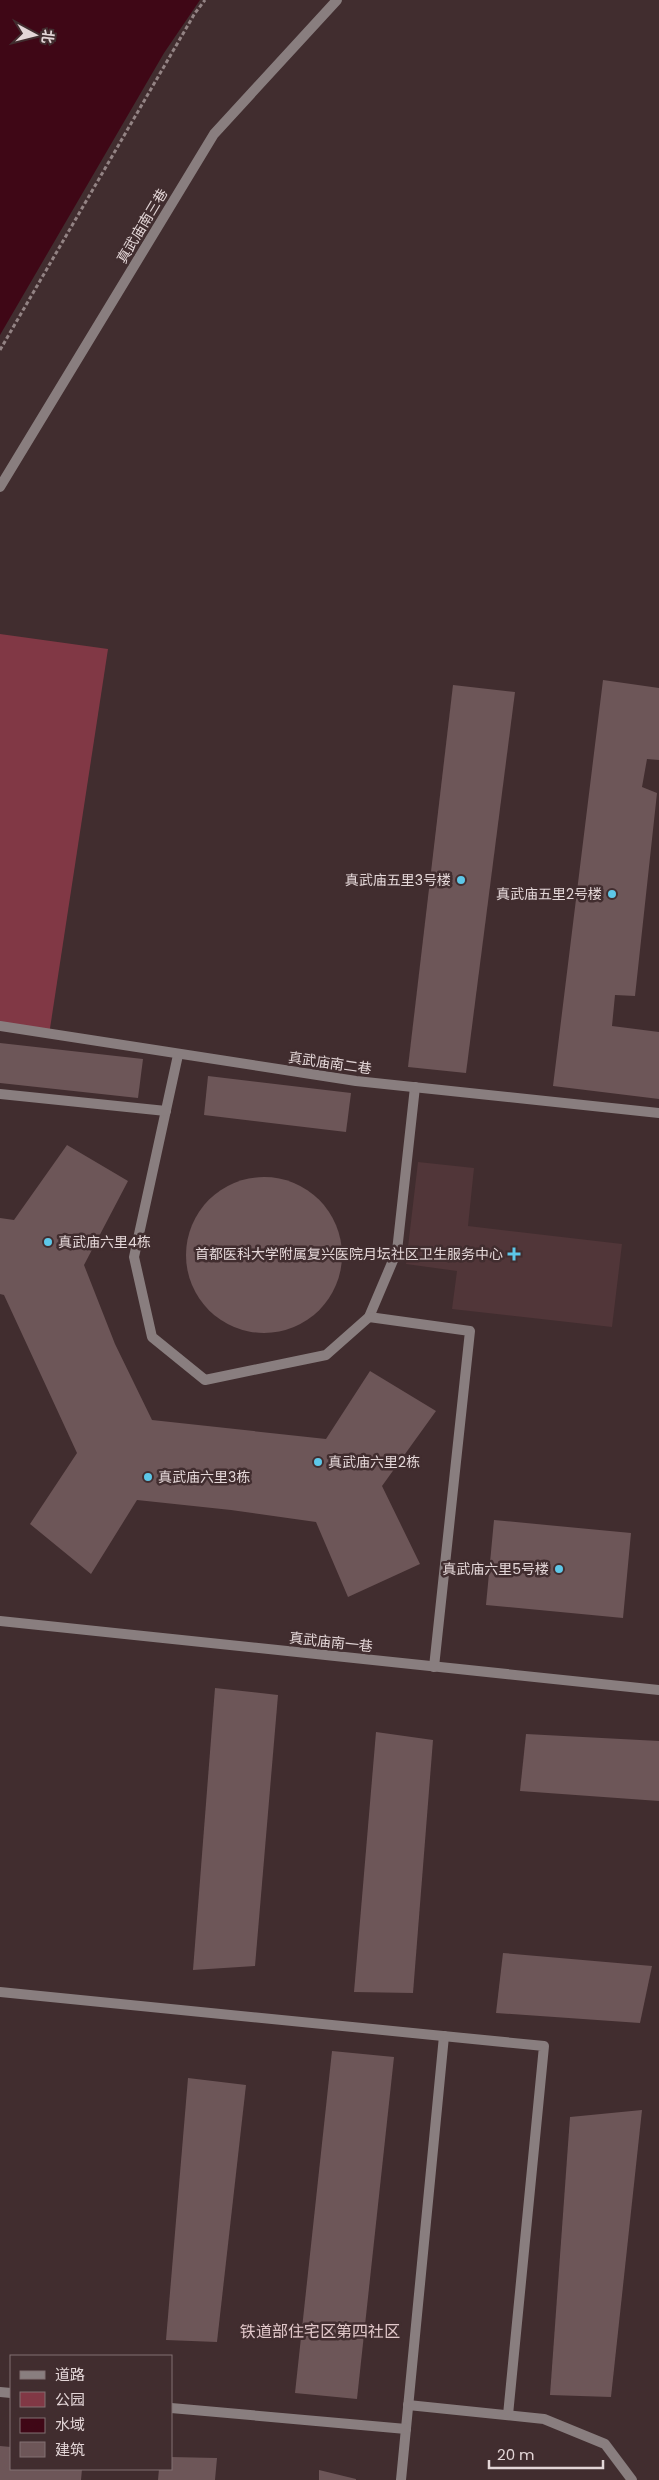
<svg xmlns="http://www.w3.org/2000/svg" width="659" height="2480" font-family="Poppins,'Noto Sans SC',sans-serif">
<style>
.built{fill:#513639}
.green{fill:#813845}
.water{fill:#3f0716}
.building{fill:#6d5658}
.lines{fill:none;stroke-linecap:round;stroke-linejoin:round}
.path{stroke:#938384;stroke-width:3;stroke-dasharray:4 2.5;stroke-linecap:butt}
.service{stroke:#897e7f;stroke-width:10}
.minor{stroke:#897e7f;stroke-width:10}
.poi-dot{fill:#5dc7e8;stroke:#412d2f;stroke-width:2}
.labels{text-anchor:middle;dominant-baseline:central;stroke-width:5;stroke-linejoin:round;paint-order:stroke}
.street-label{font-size:14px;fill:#e3d6d7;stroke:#412d2f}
.poi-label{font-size:14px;fill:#e3d6d7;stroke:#412d2f;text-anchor:end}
.quarter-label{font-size:16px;fill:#e2c8ca;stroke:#412d2f}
</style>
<rect width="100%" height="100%" fill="#412d2f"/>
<!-- built -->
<path class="built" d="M418,1162L474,1168L468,1226L622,1244L612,1327L452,1309L457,1271L406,1264Z"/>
<!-- green -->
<path class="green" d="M0,634L108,649L49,1035L0,1026Z"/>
<!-- water -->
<path class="water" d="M0,0H200L164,53L0,335Z"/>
<!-- building -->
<g class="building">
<path d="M603,680L659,688V760L647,759L642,787L657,793L635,996L615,995L612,1026L659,1032V1099L553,1086Z"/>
<path d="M453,685L515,692L466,1073L408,1067Z"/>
<path d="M0,1043L143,1059L138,1098L0,1083Z"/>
<path d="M208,1076L351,1093L346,1132L204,1115Z"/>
<path d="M67,1145L128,1181L84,1265L115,1344L152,1420L326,1439L370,1371L436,1411L382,1486L420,1564L348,1597L316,1522L231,1510L137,1500L91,1574L30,1524L77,1453L4,1295L0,1294V1218L14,1220Z"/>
<circle cx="264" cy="1255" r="78"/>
<path d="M494,1520L631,1533L623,1618L486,1605Z"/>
<path d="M215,1688L278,1695L255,1966L193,1970Z"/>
<path d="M376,1732L433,1740L413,1993L354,1992Z"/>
<path d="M526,1734L659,1741V1801L520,1791Z"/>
<path d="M503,1953L652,1966L640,2023L496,2013Z"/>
<path d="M332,2051L394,2057L357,2399L295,2393Z"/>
<path d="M188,2078L246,2085L217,2342L166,2340Z"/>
<path d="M642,2110L611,2397L550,2395L570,2117Z"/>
<path d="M0,2446L11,2447V2469H82L81,2480H0Z"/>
<path d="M171,2457L217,2458L215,2480H158L159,2469H171Z"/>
<path d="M319,2470L356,2479V2480H319Z"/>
</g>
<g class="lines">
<!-- path -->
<path class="path" d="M0,350L195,13L205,0"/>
<!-- service -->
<g class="service">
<path d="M178,1055L134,1257L152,1337L205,1380L326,1355L369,1317L397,1251L415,1087"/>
<path d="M0,1094L166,1111"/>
<path d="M369,1317L470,1331L434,1667"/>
<path d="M401,2480L444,2036"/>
</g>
<!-- minor -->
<g class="minor">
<path d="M0,487L214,134L337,0"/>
<path d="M0,1026L356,1081L659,1113"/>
<path d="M0,1621L659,1690"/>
<path d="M0,1992L544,2046L508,2415"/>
<path d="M0,2392L11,2393"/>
<path d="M408,2405L544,2419L605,2444L632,2480"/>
<path d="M171,2408L406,2429"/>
</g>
</g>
<!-- markers -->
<g class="poi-dot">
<circle cx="461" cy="880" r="5"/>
<circle cx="612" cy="894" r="5"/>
<circle cx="48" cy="1242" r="5"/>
<path d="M511.5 1246.5h5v5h5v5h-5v5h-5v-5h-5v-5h5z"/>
<circle cx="318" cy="1462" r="5"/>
<circle cx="148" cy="1477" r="5"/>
<circle cx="559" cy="1569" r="5"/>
</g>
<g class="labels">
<!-- street labels -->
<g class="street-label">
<text transform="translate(142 226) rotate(-59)">真武庙南三巷</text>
<text transform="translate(330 1063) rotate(8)">真武庙南二巷</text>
<text transform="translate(331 1642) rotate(6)">真武庙南一巷</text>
</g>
<!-- poi labels -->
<g class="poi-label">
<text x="451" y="880">真武庙五里3号楼</text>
<text x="602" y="894">真武庙五里2号楼</text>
<text x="58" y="1242" text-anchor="start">真武庙六里4栋</text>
<text x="503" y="1254">首都医科大学附属复兴医院月坛社区卫生服务中心</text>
<text x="328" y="1462" text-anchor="start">真武庙六里2栋</text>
<text x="158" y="1477" text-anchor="start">真武庙六里3栋</text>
<text x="549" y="1569">真武庙六里5号楼</text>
</g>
<!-- quarter labels -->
<g class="quarter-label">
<text x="320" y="2331">铁道部住宅区第四社区</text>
</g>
</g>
<!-- legend -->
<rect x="10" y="2355" width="162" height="115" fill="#412d2f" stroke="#827172"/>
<rect x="20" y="2371" width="25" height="8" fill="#897e7f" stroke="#827172"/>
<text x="55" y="2380" font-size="15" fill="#e3d6d7">道路</text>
<rect x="20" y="2392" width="25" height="15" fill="#813845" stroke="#827172"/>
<text x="55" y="2405" font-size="15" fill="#e3d6d7">公园</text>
<rect x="20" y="2418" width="25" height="15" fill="#3f0716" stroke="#827172"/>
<text x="55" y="2430" font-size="15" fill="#e3d6d7">水域</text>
<rect x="20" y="2442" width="25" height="15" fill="#6d5658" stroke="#827172"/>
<text x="55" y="2455" font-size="15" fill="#e3d6d7">建筑</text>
<!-- north arrow -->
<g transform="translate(35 35) rotate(97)" stroke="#412d2f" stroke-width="4" paint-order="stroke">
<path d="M0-4L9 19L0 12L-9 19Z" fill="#e3d6d7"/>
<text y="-8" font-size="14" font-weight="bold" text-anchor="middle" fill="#e3d6d7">北</text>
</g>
<!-- scale -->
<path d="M489 2460v8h114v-8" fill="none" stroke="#e3d6d7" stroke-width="2.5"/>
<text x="497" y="2460" font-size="15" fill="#e3d6d7" stroke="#412d2f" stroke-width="4" paint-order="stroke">20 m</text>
</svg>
